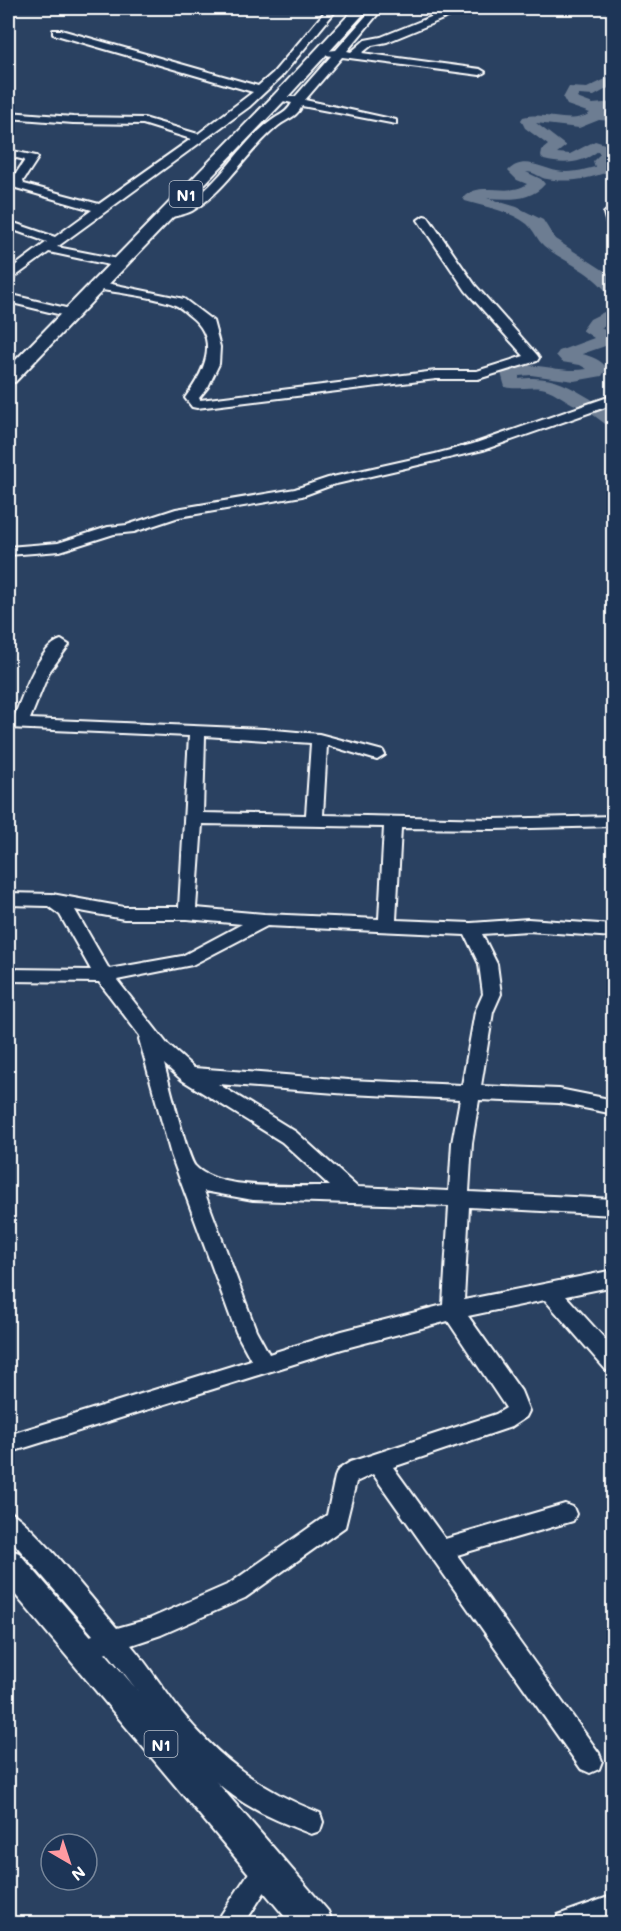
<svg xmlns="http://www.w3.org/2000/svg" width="621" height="1931" font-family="Mali,sans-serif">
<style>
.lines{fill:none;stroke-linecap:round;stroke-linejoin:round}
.river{fill:#6d7d92;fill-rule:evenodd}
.minor-casing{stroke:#fff;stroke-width:4}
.highway-casing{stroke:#fff;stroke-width:4}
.minor{fill:#1d3557;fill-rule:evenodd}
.highway{fill:#1d3557;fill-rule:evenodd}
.labels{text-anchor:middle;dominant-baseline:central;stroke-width:5;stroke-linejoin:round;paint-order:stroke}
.shield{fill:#1d3557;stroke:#bbc2cd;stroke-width:1.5}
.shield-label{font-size:16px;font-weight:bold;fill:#fff}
</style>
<rect width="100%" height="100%" fill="#2a4161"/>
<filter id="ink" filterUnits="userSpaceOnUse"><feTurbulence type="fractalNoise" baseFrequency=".0167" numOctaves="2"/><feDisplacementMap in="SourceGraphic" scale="12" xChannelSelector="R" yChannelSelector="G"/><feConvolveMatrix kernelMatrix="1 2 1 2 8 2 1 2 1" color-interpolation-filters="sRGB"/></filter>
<g filter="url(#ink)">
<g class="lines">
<!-- river -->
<g class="river">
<path d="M605,8H614V14L606,11Z"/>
<path d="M614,75V85L594,96L579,95L577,98L593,104L614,102V110L604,111L614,113V121L599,120L579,128L536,123L566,146L557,153L570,154L595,141L608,145L614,150V158L609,162L611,169L608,172C587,179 570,183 547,179C539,178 536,172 526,172L541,179L545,184C530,202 508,199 487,198L517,207L543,220L555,239L614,277V295L608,294C592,271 565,263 544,246C537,240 534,230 527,224C511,211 485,207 465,201L463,198C479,179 508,198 527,184L517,180L508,171C522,155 542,168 557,171C570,174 582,170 595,167L593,161L600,154L598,151C581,164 564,165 544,160L541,157L542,150L548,145L525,128L521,120L523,117C548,111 571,126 590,113L567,105L563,98L569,87L587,88Z"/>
<path d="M614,307V320L601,328L614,335V343L582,354C591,356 601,360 607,368L602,376L574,381L531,375L519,376V379C551,375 565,384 591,399L594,403L591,407C576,411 562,395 548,390C534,384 519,391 505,387L501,373L504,369C538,359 557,374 587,369L580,365L562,362L556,355L559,351L594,338L582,330L590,319Z"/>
<path d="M597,406L614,414V427L608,426L588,411L591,407Z"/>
</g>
<defs>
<g id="minor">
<path d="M328,8H338L281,77L249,107L57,247L123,260V266L119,267L49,252L12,279L8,280V271L47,242L8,228V221L55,237L92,210L16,188L11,181L25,160L8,156V150L36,156L38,158L23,181L24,184L99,204L191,139L143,124L73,123L8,118V112L73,117L144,118L198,134L253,92L53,34V30H61L258,86L273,73Z"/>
<path d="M373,8H383L347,51L351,52L365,40L381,37L453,8H466L465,10L387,42L372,45L362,53L480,69L485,72L480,75L342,57L305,100L396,120V124L302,106C296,118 288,118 278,126C247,151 226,191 192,211C185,215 173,216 165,219L161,218V212C168,211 177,210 183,206C220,186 238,145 271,121C280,114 286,114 292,103L283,101V97H295L331,56L327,55V51L336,50Z"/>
<path d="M610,208H614V230L608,227L604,213Z"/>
<path d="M424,216L428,217L475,285L537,355L539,358L537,361L478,379H436L197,408L192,407L185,398C204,372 221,340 190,316C186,313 181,307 175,305C158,297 117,293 97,289L91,285L97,281L184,299L213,321L220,347L219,364L208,387L199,398L200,400L436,371H477L524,356L466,291L418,220Z"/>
<path d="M8,294L74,310L76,313L70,317L8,302Z"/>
<path d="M614,395V404L483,450L332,485L302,496L179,517L134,532L114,534L60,551L8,555V547L58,543L108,527L127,525L176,509L295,489L328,478L435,454L473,444Z"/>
<path d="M61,640L69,645L49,672L30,719L264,729L319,734L383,751L385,755L377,760L327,745L323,815L492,819L614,816V826L492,829L401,828L396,920L471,923L528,919L614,925V937L528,931L482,934L497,964L501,994L493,1012L481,1086L559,1089L614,1100V1114L559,1103L479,1100L472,1143L469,1192L614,1199V1215L469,1207L464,1300L614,1270V1286L566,1296L614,1349V1373L606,1370L545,1300L468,1316L521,1391L529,1411L526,1417L511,1427L393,1467L445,1539L565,1504L573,1507L576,1514L573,1521L457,1555L599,1753L602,1761L599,1769L590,1773L581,1769L373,1474L356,1482L345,1527L245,1598L161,1635L131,1645C148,1665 162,1687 178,1708C218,1758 260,1790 320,1813L323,1822L320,1831L311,1834C288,1825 265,1816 244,1803C185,1765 151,1705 107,1652L80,1661L72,1658L68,1650L72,1642L93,1635L8,1536V1511C30,1519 98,1606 117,1628L149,1619L229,1584L327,1515L335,1477L338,1470L350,1462L496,1414L506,1408L448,1321L342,1349L8,1453V1435L251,1360L236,1332L171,1155L139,1039L140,1036L99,982L8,981V969L91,970L60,915L48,906L8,905V893L52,894L124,907H179L189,736L8,728V718H14C21,699 39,646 61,640ZM205,736L311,743L306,815L203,813ZM202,824L384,827L379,919L264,914L196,908ZM75,910L124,919H187L242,924L182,956L109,969ZM267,926L465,935L479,964L483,994L475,1012L462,1085L349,1080L194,1068L168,1045L117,980L192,965ZM164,1064L182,1080L282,1142L330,1186C297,1185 219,1192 195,1166C187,1157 169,1081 164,1064ZM218,1084L349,1094L460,1099L452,1143L449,1191L357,1187L296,1132ZM204,1191L253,1200L449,1206L443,1305L342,1331L269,1354L256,1330Z"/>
<path d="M267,1856L276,1859L280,1868L244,1924H215L258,1859Z"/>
<path d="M614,1895V1921L606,1924H554L558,1915Z"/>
</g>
<g id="highway">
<path d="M355,8H369L284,101L15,382L8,383V368L274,95Z"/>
<path d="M8,1549L19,1553L328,1911L333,1924H291L8,1586Z"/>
</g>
</defs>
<!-- minor casing -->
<use href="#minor" class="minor-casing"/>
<!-- highway casing -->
<use href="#highway" class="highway-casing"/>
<!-- minor -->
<use href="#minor" class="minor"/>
<!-- highway -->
<use href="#highway" class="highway"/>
</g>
</g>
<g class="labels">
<!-- shield labels -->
<g class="shield">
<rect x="169.5" y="181" width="33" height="26" rx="4.5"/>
<rect x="144.5" y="1731" width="33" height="26" rx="4.5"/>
</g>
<g class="shield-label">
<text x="186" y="194">N1</text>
<text x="161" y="1744">N1</text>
</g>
</g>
<!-- margin -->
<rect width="621" height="1931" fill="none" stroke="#1d3557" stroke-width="30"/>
<rect x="15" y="15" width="591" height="1901" fill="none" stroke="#fff" stroke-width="2" filter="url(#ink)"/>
<!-- north arrow -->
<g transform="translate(69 1862) rotate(141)"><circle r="28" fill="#1d3557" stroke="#77869a" stroke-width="1.5"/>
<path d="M0-4.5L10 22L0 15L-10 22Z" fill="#ff9aa2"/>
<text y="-9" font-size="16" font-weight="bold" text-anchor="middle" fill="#ffffff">N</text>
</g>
</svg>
